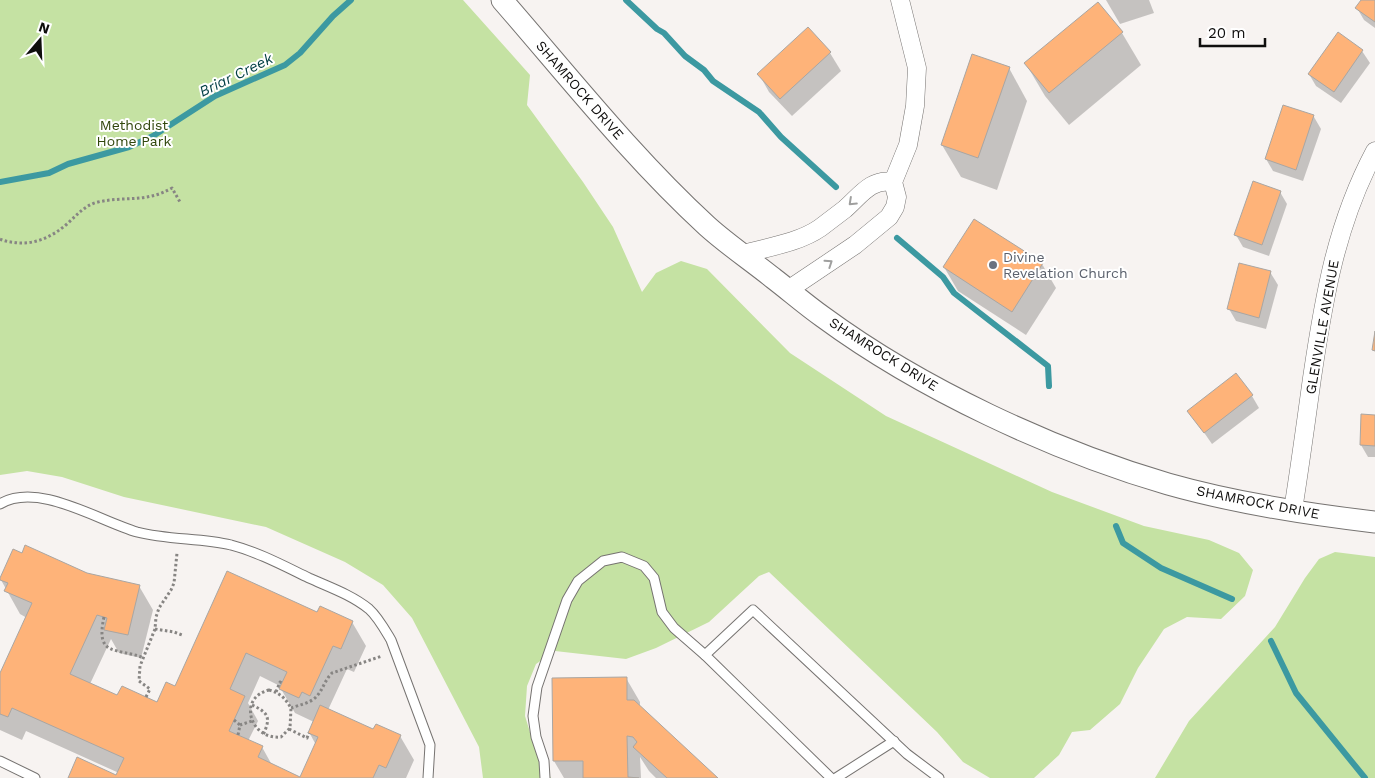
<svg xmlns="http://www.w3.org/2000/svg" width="1375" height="778" font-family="'Work Sans',sans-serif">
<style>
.green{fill:#c5e2a3}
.shadow{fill:#0003}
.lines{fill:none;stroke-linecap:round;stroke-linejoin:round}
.stream{stroke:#3c99a1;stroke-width:6}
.building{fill:#feb379;stroke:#a9a6a3}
.service-casing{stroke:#767371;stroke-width:11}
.minor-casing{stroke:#767371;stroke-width:19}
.tertiary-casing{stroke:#767371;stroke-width:23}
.path{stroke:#878583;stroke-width:3;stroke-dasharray:2.5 2.5;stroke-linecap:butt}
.service{stroke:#fff;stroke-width:9}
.minor{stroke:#fff;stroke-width:18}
.tertiary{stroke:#fff;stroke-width:21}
.oneway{stroke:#9f9f9e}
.worship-dot{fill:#6b7280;stroke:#fff;stroke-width:2}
.labels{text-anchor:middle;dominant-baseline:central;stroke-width:4;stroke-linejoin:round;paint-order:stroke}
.street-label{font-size:14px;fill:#0f0e0d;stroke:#fff}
.park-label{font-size:14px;fill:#30460b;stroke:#fff}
.worship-label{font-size:14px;fill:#5b616d;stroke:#fff;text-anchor:start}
.water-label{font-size:15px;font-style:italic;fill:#003e43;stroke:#fff}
</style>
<rect width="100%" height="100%" fill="#f7f3f1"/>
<!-- green -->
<g class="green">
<path d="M0,0H463L530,75L527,105L583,182L613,227L642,292L656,273L681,261L707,269L790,353L886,416L1052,492L1144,526L1209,540L1239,553L1253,570L1245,596L1221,619L1187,617L1164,629L1138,668L1120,704L1090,730L1072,732L1059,755L1034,778H990L963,762L937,732L769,572L759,576L709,622L656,648L626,659L555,651L536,664L527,686L525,716L537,755L551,778H483L479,747L412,618L383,585L345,562L266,527L124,497L62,477L27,471L0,475Z"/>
<path d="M1335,552L1375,557V778H1155L1189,721L1275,627L1305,578L1319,559Z"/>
</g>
<!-- shadow -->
<g class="shadow">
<path d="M1106,0H1149L1154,13L1120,24Z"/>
<path d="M1363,0H1375V28L1364,20L1357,8Z"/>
<path d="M808,29L830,53L841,71L792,116L769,92L759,74Z"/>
<path d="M1122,33L1141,65L1069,125L1045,96L1026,64Z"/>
<path d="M1338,34L1362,51L1370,63L1341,103L1316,86L1309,74Z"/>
<path d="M1009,68L1027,101L997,190L961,177L942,145Z"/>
<path d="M1284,106L1314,117L1321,129L1303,181L1273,171L1266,159Z"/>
<path d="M1280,192L1287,204L1269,256L1243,247L1236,235Z"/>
<path d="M975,220L1042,264L1056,288L1026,335L958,291L944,267Z"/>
<path d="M1270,272L1278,285L1266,329L1236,321L1229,309Z"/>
<path d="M1252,396L1259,408L1212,444L1189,411Z"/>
<path d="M1375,416V457H1368L1361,445Z"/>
<path d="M87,575L139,586L153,610L141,658L119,653L111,639L90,684L118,697L157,703L175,688L318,613L352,622L366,646L354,672L347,669L328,710L374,731L400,736L414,760L406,778H301L316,745L309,732L314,722L295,713L281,689L282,687L260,676L248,703L258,721L248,741L262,747L272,765L301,778H69L117,777L119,773L26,731L22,740L0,730V676L27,618L20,614L1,580Z"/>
<path d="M626,678L640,702V707L716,778H656L649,771L640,757L641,778H564L554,761Z"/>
</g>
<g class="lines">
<!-- stream -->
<g class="stream">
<path d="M626,0L657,29L664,33L685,56L704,70L713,81L759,112L781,137L836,187"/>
<path d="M0,182L49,173L68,164L129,147L153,136L215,96L285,65L300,53L333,16L351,0"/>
<path d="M897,238L943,277L954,293L1048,366L1049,386"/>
<path d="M1116,526L1123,543L1161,568L1232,599"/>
<path d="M1271,641L1296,693L1365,778"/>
</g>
</g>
<!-- building -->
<g class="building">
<path d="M1361,0H1375V22L1355,8Z"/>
<path d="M1098,2L1123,32L1049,93L1024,63Z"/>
<path d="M808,27L831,52L780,99L757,74Z"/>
<path d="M1338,32L1363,50L1334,92L1308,74Z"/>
<path d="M972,54L1010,67L978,158L941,145Z"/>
<path d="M1283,105L1314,115L1296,170L1265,159Z"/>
<path d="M1253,181L1281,191L1262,245L1234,235Z"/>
<path d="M974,219L1043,263L1012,312L943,267Z"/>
<path d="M1239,263L1271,271L1259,318L1227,309Z"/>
<path d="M1375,331V351L1372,350Z"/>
<path d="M1236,373L1253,395L1204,433L1187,411Z"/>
<path d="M1361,414L1375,415V446L1360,445Z"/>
<path d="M25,545L87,573L140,585L128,635L104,630L107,618L97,615L70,674L117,695L122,686L157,702L166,682L175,686L227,571L317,612L320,606L353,621L341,649L333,646L310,696L302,692L299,698L279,689L287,672L246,653L230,689L245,696L229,731L263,746L258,757L300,777L318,737L308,733L320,705L373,729L376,724L401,735L386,768L379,765L373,778H68L77,757L116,775L124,758L12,708L8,717L0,714V673L32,603L4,591L8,583L0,580V578L13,549L22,553Z"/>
<path d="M627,677V700H634L718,778H667L633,747L637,742L633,737L627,736L628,777L639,778H583V761H553L552,678Z"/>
</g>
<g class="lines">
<defs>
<g id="service">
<path d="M0,504C38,481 99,521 137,532C168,540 201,538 231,545C258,552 284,566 309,578C329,587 352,595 369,609C378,617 385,630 391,640L430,745L428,778"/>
<path d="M0,761L35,778"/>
<path d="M545,778L544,761L536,737L533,716L537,687L567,600L578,581L603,561L622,557L644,566L654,578L662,612L674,628L705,655"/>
<path d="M831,778L705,655L753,610L907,754L939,778"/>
<path d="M836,778L894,741"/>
</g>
<g id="minor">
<path d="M743,254C768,247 798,243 820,228C828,222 837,215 845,209C860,196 871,178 893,182"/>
<path d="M788,290L855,245L889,217L895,207L897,197L893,182L908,145L915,106L917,68L900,0"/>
<path d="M1293,510C1300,466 1306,422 1312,378C1324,297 1336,224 1375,151"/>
</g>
<path id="tertiary" d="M502,0C569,77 632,157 707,226C728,245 752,261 773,278C790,291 806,305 823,317C921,389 1052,450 1168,484C1235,503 1306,514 1375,522"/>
</defs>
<!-- service casing -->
<use href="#service" class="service-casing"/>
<!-- minor casing -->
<use href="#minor" class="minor-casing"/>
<!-- tertiary casing -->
<use href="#tertiary" class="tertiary-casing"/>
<!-- path -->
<g class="path">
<path d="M0,239C6,242 12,242 18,243C37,244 53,236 67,224C77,215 85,205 98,202C125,196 146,203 172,188L180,202"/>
<path d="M104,617C95,658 117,647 144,658"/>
<path d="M155,629L174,632L182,635"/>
<path d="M269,690C280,693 285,698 291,708L290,728L281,737C250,740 237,698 269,690Z"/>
<path d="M276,692L280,682L282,683"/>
<path d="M146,697L150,689L139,681L140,666L155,629L156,617L159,608L171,590L174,583L177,553"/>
<path d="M252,705C269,713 271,718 263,735"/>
<path d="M291,708C299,705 311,703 317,696C323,689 325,680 332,673L382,656"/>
<path d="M234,720L240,725"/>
<path d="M289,729L307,738L309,733"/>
<path d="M238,735L240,725L252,721"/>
</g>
<!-- service -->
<use href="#service" class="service"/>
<!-- minor -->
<use href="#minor" class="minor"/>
<!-- tertiary -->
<use href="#tertiary" class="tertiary"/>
</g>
<!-- one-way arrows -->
<defs><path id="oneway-chevron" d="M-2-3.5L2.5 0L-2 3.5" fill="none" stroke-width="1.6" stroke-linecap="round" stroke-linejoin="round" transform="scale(1.25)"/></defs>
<g class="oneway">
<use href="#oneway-chevron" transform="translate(852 202) rotate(137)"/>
<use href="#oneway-chevron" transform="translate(829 263) rotate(-34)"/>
</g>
<!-- markers -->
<circle class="worship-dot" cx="993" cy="265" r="5"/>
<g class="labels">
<!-- street labels -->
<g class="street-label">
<text transform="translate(580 90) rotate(49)">SHAMROCK DRIVE</text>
<text transform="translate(1322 327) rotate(-80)">GLENVILLE AVENUE</text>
<text transform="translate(884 354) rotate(32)">SHAMROCK DRIVE</text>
<text transform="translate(1258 502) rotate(11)">SHAMROCK DRIVE</text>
</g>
<!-- park labels -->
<g class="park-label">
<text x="134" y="125">Methodist<tspan x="134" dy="16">Home Park</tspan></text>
</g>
<!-- worship labels -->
<g class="worship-label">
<text x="1003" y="257">Divine<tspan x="1003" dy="16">Revelation Church</tspan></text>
</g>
<!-- water labels -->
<g class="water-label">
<text transform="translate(236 75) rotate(-26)">Briar Creek</text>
</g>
</g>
<!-- north arrow -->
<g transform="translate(40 40) rotate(19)" stroke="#ffffff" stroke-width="4" paint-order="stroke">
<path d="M0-4L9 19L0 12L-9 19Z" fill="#0f0e0d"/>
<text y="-8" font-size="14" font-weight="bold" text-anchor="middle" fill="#0f0e0d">N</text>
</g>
<!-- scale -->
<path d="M1200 38v8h65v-8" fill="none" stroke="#0f0e0d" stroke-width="2.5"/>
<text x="1208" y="38" font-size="15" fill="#0f0e0d" stroke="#ffffff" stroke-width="4" paint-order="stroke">20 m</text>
</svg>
